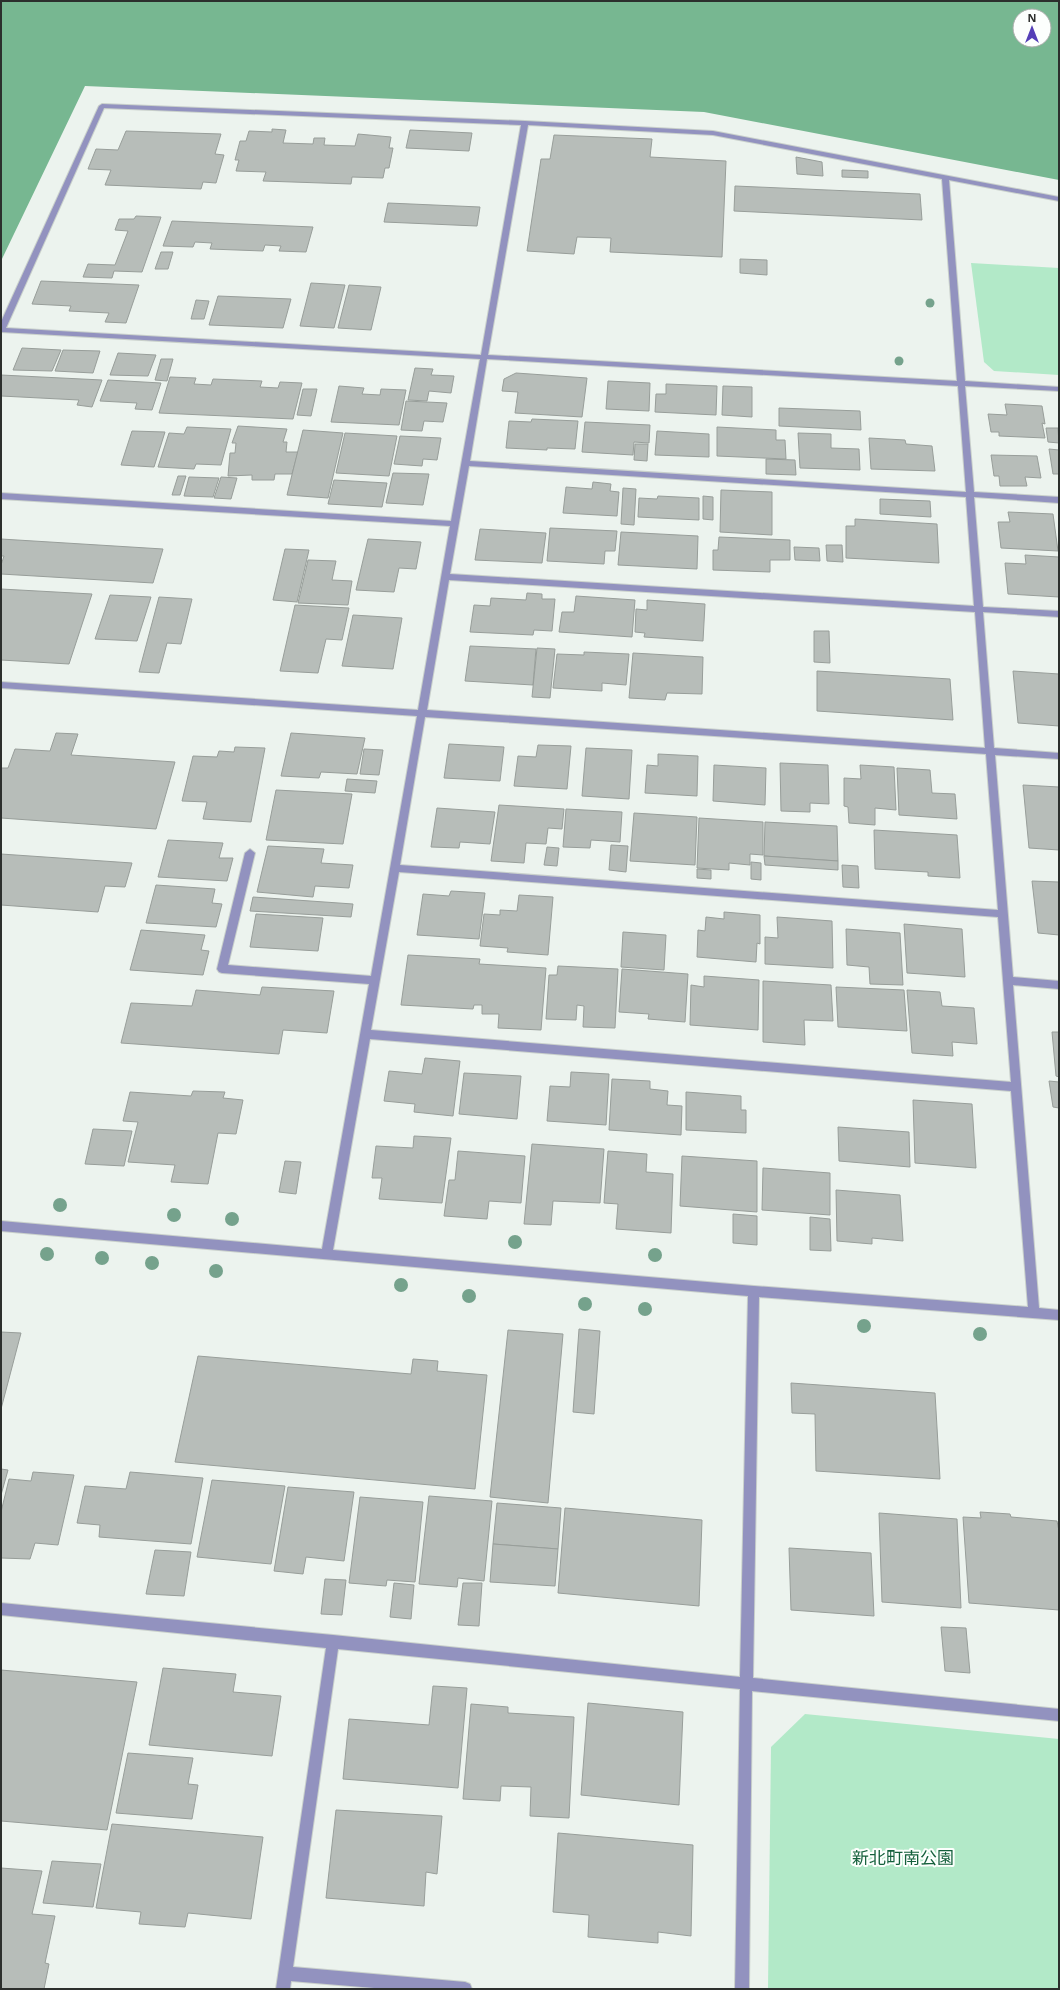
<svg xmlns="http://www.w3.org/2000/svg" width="1060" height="1990" font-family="'Noto Sans','Noto Sans JP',sans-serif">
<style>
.green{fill:#b2e9c8}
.water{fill:#77b791;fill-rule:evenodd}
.building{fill:#b7bdb9;stroke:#989e9a}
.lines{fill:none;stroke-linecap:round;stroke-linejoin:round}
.minor-casing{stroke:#c9d0cb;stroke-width:2}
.minor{fill:#9292bf;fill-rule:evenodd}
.tree{fill:#75a28c}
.labels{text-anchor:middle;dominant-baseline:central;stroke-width:4;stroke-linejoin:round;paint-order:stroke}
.near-park-label{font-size:17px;fill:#14603c;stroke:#fcfffd}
</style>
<rect width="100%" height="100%" fill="#ecf3ee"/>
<!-- green -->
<g class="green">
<path d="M971,263L1059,268V375L994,371L984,362Z"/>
<path d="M805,1714L1059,1739V1989H768L771,1747Z"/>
</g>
<!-- water -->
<path class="water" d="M1,1H1059V180L704,112L85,86L1,261ZM1020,16H1044V40H1020Z"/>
<!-- building -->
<g class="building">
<path d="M272,129L286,130L283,143L313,144L314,138H325L324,145L355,146L358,134L391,137L389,148H393L389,168H385L383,178L352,177L351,184L263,181L266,172L236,171L239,160H235L240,141H246L249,131L272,132Z"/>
<path d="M410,130L472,133L469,151L406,148Z"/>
<path d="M126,131L221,134L215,154L224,155L216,183L203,182L201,189L105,185L111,170L88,169L96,149L118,150Z"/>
<path d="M554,135L652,139L650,157L726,161L722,257L610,252L611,238L577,237L574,254L527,251L541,159H550Z"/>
<path d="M796,157L822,162L823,176L797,174Z"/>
<path d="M842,170L868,171V178L842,177Z"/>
<path d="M735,186L920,194L922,220L734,211Z"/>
<path d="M388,203L480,207L477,226L384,222Z"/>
<path d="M136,216L161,217L142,272L114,271L112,278L83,277L88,264L115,265L128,231L115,230L119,219H134Z"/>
<path d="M172,221L313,227L306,252L279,251L281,246L265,245L263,251L210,249L212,243L195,242L193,247L163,246Z"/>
<path d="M161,252H173L168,269H155Z"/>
<path d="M740,259L767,260V275L740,273Z"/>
<path d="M41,281L139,285L126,323L105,322L109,313L69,311L71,306L32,304Z"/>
<path d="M311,283L345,285L334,328L300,326Z"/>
<path d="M349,285L381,287L371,330L338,328Z"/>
<path d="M218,296L291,299L283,328L209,325Z"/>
<path d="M196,300L209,301L204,319H191Z"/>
<path d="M22,348L61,350L52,371L13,370Z"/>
<path d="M63,350L100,351L93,373L55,371Z"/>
<path d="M118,353L156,355L148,376L110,375Z"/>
<path d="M161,359H173L167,381L155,380Z"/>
<path d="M415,368L433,369L431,375L454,376L451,393L429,391L427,401L408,400Z"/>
<path d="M516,373L587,378L582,417L515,413L518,392L502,391L504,379Z"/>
<path d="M1,375L102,380L92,407L77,405L79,400L1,396Z"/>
<path d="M170,377L196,378L194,384L211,385L213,379L262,381L260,387L278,388L280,382L302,383L293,419L159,413Z"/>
<path d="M108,380L161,383L152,410L135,409L137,403L100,401Z"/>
<path d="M608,381L650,383L649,411L606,409Z"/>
<path d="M666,384L717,386L716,415L655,412L656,394H666Z"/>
<path d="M339,386L364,388L362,394L380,395L381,389L406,390L399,425L331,422Z"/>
<path d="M723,386L752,387V417L722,415Z"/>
<path d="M303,389H317L311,416L297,415Z"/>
<path d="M406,401L447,403L443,422L424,421L422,431L401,430Z"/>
<path d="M1005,404L1042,406L1045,424L1042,423L1045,438L999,436V432H991L988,414L1007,415Z"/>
<path d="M779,408L860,411L861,430L779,426Z"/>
<path d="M532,419L578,421L575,449L547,448V450L506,448L509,421L531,422Z"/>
<path d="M585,422L650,425L649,443L634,442L633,455L582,452Z"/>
<path d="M238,426L287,429L283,442H287L286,452H298L292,474H275L274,480H252V475L228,476L230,453H235L236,443H232Z"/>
<path d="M187,427L231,429L221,465L196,464L194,469L158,467L169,433L184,434Z"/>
<path d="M717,427L776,430V440H785L786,459L717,456Z"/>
<path d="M1046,428H1058L1059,443L1048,442Z"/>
<path d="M303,430L343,433L328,498L287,495Z"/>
<path d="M132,431L165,432L154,467L121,465Z"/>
<path d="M657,431L709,434V457L655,455Z"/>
<path d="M345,433L397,436L389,476L336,473Z"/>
<path d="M798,433L831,434V448L859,449L860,470L800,468Z"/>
<path d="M400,436L441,438L437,460L423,459L422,466L394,464Z"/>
<path d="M869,438L905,440L906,444L932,446L935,471L871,469Z"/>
<path d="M635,444H648L647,461L634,460Z"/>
<path d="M1049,449L1059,450V474H1053Z"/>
<path d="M991,455L1037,456L1041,478L1025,477L1027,486H1000L999,476H994Z"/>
<path d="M766,459L795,460L796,475L766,474Z"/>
<path d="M393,473L429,474L423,505L386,503Z"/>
<path d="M178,476H186L180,495H172Z"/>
<path d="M189,477L219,478L213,497L184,496Z"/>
<path d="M221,477L237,478L231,499L214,498Z"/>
<path d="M334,480L387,483L382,507L328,504Z"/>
<path d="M593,482L611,484L610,491L619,492L617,516L563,513L566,487L592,489Z"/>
<path d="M623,488L636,489L634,525L621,524Z"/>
<path d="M721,490L772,492V535L720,532Z"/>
<path d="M658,496L699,498V520L638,517L639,498L657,499Z"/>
<path d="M703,496L713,497V520L703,519Z"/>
<path d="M880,499L930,501L931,517L880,514Z"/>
<path d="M1008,512L1053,514L1058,551L1001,548L998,522H1010Z"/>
<path d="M855,519L937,524L939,563L846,558V526H855Z"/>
<path d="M550,528L617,531L615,551H605L604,564L547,561Z"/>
<path d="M480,529L546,533L542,563L475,560Z"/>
<path d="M621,532L698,536L697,569L618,565Z"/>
<path d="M719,537L790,540V560H770V572L713,570V550H718Z"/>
<path d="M1,539L163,549L153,583L1,574V565L4,556H1Z"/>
<path d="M368,539L421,542L416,569L399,568L394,592L356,590Z"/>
<path d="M826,545H842L843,562L827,561Z"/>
<path d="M794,547L819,548L820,561L795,560Z"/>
<path d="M285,549L309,550L297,602L273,600Z"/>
<path d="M1025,555L1059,557V597L1008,594L1005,563L1026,564Z"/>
<path d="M308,560L336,561L332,580L352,581L348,605L298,603Z"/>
<path d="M1,589L92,594L69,664L1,660Z"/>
<path d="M527,593L542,594V599H555L552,631L534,630L533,635L470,632L474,605L490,606L491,598L526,600Z"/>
<path d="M110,595L151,597L137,641L95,639Z"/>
<path d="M576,596L635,600L632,637L559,632L562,612H574Z"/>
<path d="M159,597L192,599L181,644L167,643L159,673L139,672Z"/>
<path d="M647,600L705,604L703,641L644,637L645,633L635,632L636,609L647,610Z"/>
<path d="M295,605L349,608L342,640L326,639L318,673L280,671Z"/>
<path d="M353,615L402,618L393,669L342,666Z"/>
<path d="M814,631H829L830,663L814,662Z"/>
<path d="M470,646L536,649L533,685L465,681Z"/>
<path d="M537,648L555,649L550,698L532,697Z"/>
<path d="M584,652L629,654L626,685L602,683V691L553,688L557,654L584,655Z"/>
<path d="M633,653L703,657L702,694L667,693L665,700L629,698Z"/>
<path d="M817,671L950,679L953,720L817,711Z"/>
<path d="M1013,671L1059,674V726L1018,723Z"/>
<path d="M56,733L78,734L71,755L175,762L156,829L1,818V768H8L15,749L50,751Z"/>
<path d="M291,733L365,738L357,774L321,772L319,778L281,776Z"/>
<path d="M449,744L504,747L500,781L444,778Z"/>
<path d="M538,745L571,746L567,789L514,786L518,756L536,757Z"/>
<path d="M235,747L265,748L251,822L203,819L207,802L182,801L193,756L217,757L219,751L234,752Z"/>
<path d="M586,748L632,750L629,799L582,796Z"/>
<path d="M364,749L383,750L379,775L360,774Z"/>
<path d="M658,754L698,756L697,796L645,793L647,765L658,766Z"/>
<path d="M780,763L828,765L829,804L810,803V812L781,811Z"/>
<path d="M714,765L766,768L765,805L713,801Z"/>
<path d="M860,765L894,767L896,810L875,808V825L849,823L848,807L844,806V778L861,779Z"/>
<path d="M897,768L930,770L932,793L955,794L957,819L899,815Z"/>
<path d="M347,779L377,781L375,793L345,791Z"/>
<path d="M1023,785L1059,787V850L1029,848Z"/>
<path d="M276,790L352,794L343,844L266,840Z"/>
<path d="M499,805L564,809L562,829L548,828L546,844L526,843L524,863L491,861Z"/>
<path d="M437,808L495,812L490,844L460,842L459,848L431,847Z"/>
<path d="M566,809L622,812L620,842L591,840L590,848L563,847Z"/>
<path d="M634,813L697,817L695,865L630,861Z"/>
<path d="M699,818L763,822V855L750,854V865L729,863V870L697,868Z"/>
<path d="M765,822L837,826L838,861L764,856Z"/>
<path d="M874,830L957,835L960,878L928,876V872L875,869Z"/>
<path d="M168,840L223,843L219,858H233L227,881L158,877Z"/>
<path d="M611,845L628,846L626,872L609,870Z"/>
<path d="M268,846L324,849L321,863L353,865L349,888L315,886L313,897L257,892Z"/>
<path d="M547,847L559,848L557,866L544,865Z"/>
<path d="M1,854L132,863L125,887L105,886L98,912L1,905Z"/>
<path d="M764,856L838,861V870L765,865Z"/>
<path d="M751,862L761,863V880L751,879Z"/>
<path d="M842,865L858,866L859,888L843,887Z"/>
<path d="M697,869L711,870V879L697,878Z"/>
<path d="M1032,881L1059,882V935L1038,933Z"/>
<path d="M156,885L215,889L212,903L222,904L216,927L146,923Z"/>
<path d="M451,891L485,893L479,939L417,935L423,894L449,896Z"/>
<path d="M519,895L553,897L548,955L507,952L508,948L480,946L484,914L500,915V910L517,911Z"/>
<path d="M253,897L353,904L351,917L250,911Z"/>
<path d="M724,912L760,915V944L757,943L756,962L697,957L698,930L705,931L706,917L724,919Z"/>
<path d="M256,914L323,918L318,951L250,947Z"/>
<path d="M777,917L832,921L833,968L765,964V937L778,938Z"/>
<path d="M904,924L962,929L965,977L907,973Z"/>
<path d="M846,929L900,933L903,985L870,984L869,967L847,965Z"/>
<path d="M141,930L205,935L201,950L209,951L203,975L130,970Z"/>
<path d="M623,932L666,935L664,970L621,967Z"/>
<path d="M408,955L480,959L479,964L546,968L541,1030L498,1028L499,1014H482V1005H474L473,1009L401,1005Z"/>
<path d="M558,966L618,969L615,1028L583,1027L584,1006L577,1005L576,1020L546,1019L549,975H557Z"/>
<path d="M622,969L688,974L685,1022L648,1019L649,1014L619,1012Z"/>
<path d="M704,976L759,980L758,1030L690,1025L691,985L704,987Z"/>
<path d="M763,981L831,985L833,1021L804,1020L805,1045L763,1042Z"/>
<path d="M262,987L334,991L327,1033L283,1030L279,1054L121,1043L131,1003L192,1006L196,990L260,995Z"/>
<path d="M836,987L904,990L907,1031L838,1027Z"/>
<path d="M907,990L940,992L942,1006L974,1008L977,1044L952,1042L953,1056L912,1053Z"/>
<path d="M1052,1032H1059V1077L1056,1076Z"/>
<path d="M425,1058L460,1061L453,1116L414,1112L415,1104L384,1101L389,1071L422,1074Z"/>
<path d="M571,1072L609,1074L606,1125L547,1121L550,1086L570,1087Z"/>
<path d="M464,1073L521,1076L517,1119L459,1114Z"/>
<path d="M612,1079L650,1081V1089L668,1091L667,1105L682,1106L681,1135L609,1130Z"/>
<path d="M1049,1081L1059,1082V1108L1053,1107Z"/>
<path d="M193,1091L225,1092L223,1098L243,1100L236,1134L218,1133L208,1184L171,1182L175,1165L128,1162L138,1122L123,1121L130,1092L191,1096Z"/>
<path d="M686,1092L741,1096V1110H746V1133L686,1130Z"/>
<path d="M913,1100L972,1104L976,1168L915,1163Z"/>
<path d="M838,1127L909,1132L910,1167L839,1161Z"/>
<path d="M93,1129L132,1131L124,1166L85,1164Z"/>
<path d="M414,1136L451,1138L442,1203L379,1199L382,1178H372L376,1146L413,1148Z"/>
<path d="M532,1144L604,1149L600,1203L553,1201L551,1225L524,1224Z"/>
<path d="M458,1151L525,1156L521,1203L489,1201L487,1219L444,1216L449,1180H455Z"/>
<path d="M608,1151L647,1154L646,1172L673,1174L671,1233L616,1229L618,1204L604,1203Z"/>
<path d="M682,1156L757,1161V1212L680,1206Z"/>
<path d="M285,1161L301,1162L296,1194L279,1192Z"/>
<path d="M763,1168L830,1173V1215L762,1210Z"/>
<path d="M836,1190L900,1195L903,1241L872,1238V1244L837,1241Z"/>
<path d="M733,1214L757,1216V1245L733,1243Z"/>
<path d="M810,1217L830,1219L831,1251L810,1250Z"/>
<path d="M579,1329L600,1331L594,1414L573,1412Z"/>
<path d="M508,1330L563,1334L548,1503L490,1497Z"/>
<path d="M1,1332L21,1333L1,1409Z"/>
<path d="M198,1356L411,1374L413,1359L438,1361L437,1371L487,1375L475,1489L175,1462Z"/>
<path d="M791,1383L935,1393L940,1479L816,1471L815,1414L792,1413Z"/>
<path d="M1,1469L8,1470L1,1495Z"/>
<path d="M33,1472L74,1475L58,1545L35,1543L30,1559L1,1558V1512L9,1479L31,1481Z"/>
<path d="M130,1472L203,1478L191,1544L99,1537L100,1525L77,1523L85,1486L126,1489Z"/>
<path d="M212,1480L285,1486L271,1564L197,1557Z"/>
<path d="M288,1487L354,1492L344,1561L306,1557L303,1574L274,1571Z"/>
<path d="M429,1496L492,1501L484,1581L458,1578L457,1587L419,1584Z"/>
<path d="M360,1497L423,1502L415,1582L387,1580L386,1586L349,1583Z"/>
<path d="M497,1503L561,1508L558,1549L493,1544Z"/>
<path d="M565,1508L702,1520L699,1606L558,1593Z"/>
<path d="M980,1512L1010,1514L1011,1517L1057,1521L1059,1531V1610L969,1603L963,1517L981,1518Z"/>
<path d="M879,1513L957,1519L961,1608L882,1602Z"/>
<path d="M493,1544L558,1549L555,1586L490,1582Z"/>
<path d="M789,1548L871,1553L874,1616L791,1610Z"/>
<path d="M155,1550L191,1552L184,1596L146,1594Z"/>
<path d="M325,1579L346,1580L342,1615L321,1614Z"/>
<path d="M394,1583L414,1585L411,1619L390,1617Z"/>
<path d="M463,1583H482L479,1626L458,1625Z"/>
<path d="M941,1627L966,1628L970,1673L945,1671Z"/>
<path d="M163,1668L236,1674L233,1692L281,1696L272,1756L149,1745Z"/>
<path d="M1,1670L137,1682L107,1830L1,1821Z"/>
<path d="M433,1686L467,1688L458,1788L343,1779L349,1719L429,1725Z"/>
<path d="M588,1703L683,1712L679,1805L581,1795Z"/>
<path d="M471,1704L508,1707V1713L574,1717L569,1818L530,1816L531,1787L501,1786L500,1801L463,1799Z"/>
<path d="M128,1753L193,1758L188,1784L198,1785L192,1819L116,1813Z"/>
<path d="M336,1810L442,1816L437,1874L426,1872L424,1906L326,1898Z"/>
<path d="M112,1824L263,1837L251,1919L188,1913L185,1927L139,1924L141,1912L96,1908Z"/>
<path d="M558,1833L693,1845L691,1936L658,1932V1943L588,1937L589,1915L553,1912Z"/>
<path d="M52,1861L101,1864L93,1907L43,1903Z"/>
<path d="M1,1868L42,1871L32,1914L55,1916L45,1963L49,1964L44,1989H1Z"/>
</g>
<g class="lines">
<defs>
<path id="minor" d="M102,104L525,121L713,131L1059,197V201L949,180L965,381L1059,387V391L965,386L974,492L1059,497V503L974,497L983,607L1059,611V617L983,612L994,748L1059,753V759L995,755L1013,977L1059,981V989L1013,985L1039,1308L1059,1310V1320L759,1297L753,1678L1059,1709V1721L752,1691L749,1989H735L740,1689L338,1649L293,1967L465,1982L470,1984L472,1989H386L291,1981L290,1989H276L326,1648L1,1615V1603L333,1635L740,1677L748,1296L1,1231V1221L322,1249L369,984L222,973L219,972L217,969L245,853L250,849L255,853L228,965L371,976L417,716L1,688V682L418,710L450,526L1,499V493L451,521L480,359L1,332V322L99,106ZM104,108L521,125L481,355L6,328ZM528,125L713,135L942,179L957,381L488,355ZM487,359L958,386L966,492L470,461ZM469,466L966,497L974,606L450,574ZM449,580L975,612L985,748L427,710ZM425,717L986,754L998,910L400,865ZM399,872L998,917L1011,1082L371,1030ZM370,1039L1011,1091L1028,1307L754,1286L333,1250Z"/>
</defs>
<!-- minor casing -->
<use href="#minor" class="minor-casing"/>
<!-- minor -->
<use href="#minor" class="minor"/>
</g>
<!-- trees -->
<g class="tree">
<circle cx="930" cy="303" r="4.5"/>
<circle cx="899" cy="361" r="4.5"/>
<circle cx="60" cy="1205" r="7"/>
<circle cx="174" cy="1215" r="7"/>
<circle cx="232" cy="1219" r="7"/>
<circle cx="515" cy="1242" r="7"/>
<circle cx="47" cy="1254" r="7"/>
<circle cx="655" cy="1255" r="7"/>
<circle cx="102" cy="1258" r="7"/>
<circle cx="152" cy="1263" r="7"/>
<circle cx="216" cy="1271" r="7"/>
<circle cx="401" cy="1285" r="7"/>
<circle cx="469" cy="1296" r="7"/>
<circle cx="585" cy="1304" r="7"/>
<circle cx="645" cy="1309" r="7"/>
<circle cx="864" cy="1326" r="7"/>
<circle cx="980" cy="1334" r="7"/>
</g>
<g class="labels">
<!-- near-park labels -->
<g class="near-park-label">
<text x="903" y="1857">新北町南公園</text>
</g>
</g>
<!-- border -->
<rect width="1060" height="1990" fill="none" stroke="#2c2f2d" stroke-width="4"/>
<!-- north arrow -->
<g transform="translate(1032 28)"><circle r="19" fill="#fcfffd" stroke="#a9acaa"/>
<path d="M0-3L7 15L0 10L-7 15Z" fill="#543fb7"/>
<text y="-6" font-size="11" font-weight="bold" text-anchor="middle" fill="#2c2f2d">N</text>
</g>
</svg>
